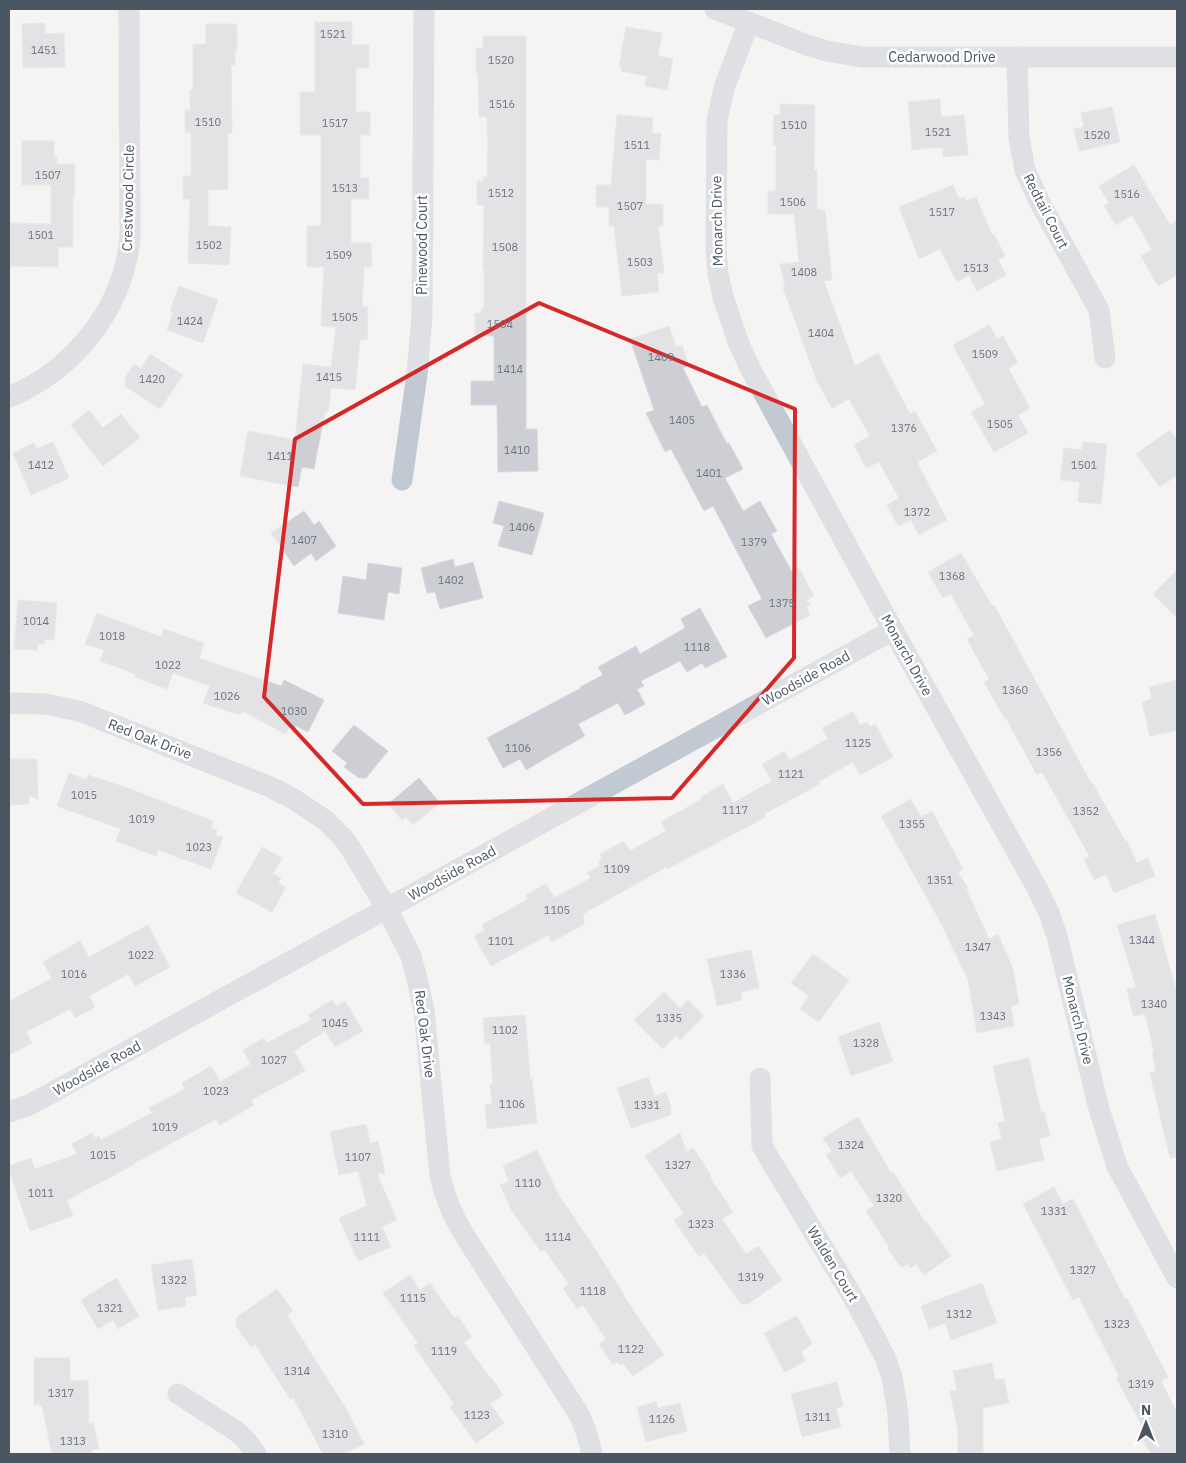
<svg xmlns="http://www.w3.org/2000/svg" width="1186" height="1463" font-family="'IBM Plex Sans',sans-serif">
<style>
.building{fill:#cdcfd5;stroke:#d7d9de}
.lines{fill:none;stroke-linecap:round;stroke-linejoin:round}
.minor{stroke:#c1cad2;stroke-width:21}
.marked{fill:none;stroke:#d62828;stroke-width:4;stroke-linejoin:round}
.labels{text-anchor:middle;dominant-baseline:central;stroke-width:5;stroke-linejoin:round;paint-order:stroke}
.number-label{font-size:11px;fill:#6b747e}
.street-label{font-size:14px;fill:#4a5661;stroke:#fff}
</style>
<rect width="100%" height="100%" fill="#f5f3f3"/>
<!-- building -->
<g class="building">
<path d="M315,22H352V45H369V68H356V112H370V135H360V178H369V199H351V243H371L372,267H364L362,306L368,307L367,340H360L355,390L331,388L328,412L325,411L314,469L302,467L298,487L240,476L248,431L295,440L303,364L331,367L336,327L321,326L324,267H307V226H321V135H300V92H315Z"/>
<path d="M45,23V34L64,33L65,67L23,68L22,24Z"/>
<path d="M206,24H237V51H235V65H231L232,133H228V189L208,190V226L231,227L229,265L188,263L190,199H183V176H191V133H185V110H190V90H193V44H206Z"/>
<path d="M626,27L662,33L658,56L673,59L667,90L645,86L647,76L621,71V65L619,67Z"/>
<path d="M483,36H526V429H537L538,471L498,472L497,405H471V381H494V336L475,335V313H481V309H484V269H483L484,205H477V181H483V177H487L488,137H487V117H479L478,73H476V48H483Z"/>
<path d="M940,99L941,117L964,115L968,155L943,157V147L912,150L908,102Z"/>
<path d="M780,104L815,105L814,170H817V209L825,210L832,280L824,281L855,366L878,353L910,414L915,411L937,451L917,462L947,520L919,535L911,520L898,526L887,505L899,498L879,462L866,468L854,445L870,436L849,399L832,408L817,381L783,288L785,287L780,264L799,262L794,214H768V191H776V145H773L774,115H780Z"/>
<path d="M1112,107L1120,142L1079,151L1074,129L1084,127L1081,113Z"/>
<path d="M617,115L653,118L652,133H661L659,160L646,159V204H663V226H658L664,273H657L659,292L622,296L614,226H609V207H596V185H611Z"/>
<path d="M22,141H54V157H57V164H75L74,197H73V247H58V267L9,266V223L51,224V185H22Z"/>
<path d="M1134,165L1170,225L1177,220V275L1158,286L1141,256L1152,250L1132,215L1116,225L1104,206L1109,203L1099,186Z"/>
<path d="M953,185L959,199L964,197L966,201L976,197L992,235L994,234L1005,256L998,260L1006,275L977,291L969,275L957,282L940,249L919,259L899,207Z"/>
<path d="M179,286L218,300L203,343L167,330L173,312L170,311Z"/>
<path d="M989,325L997,339L1003,336L1018,363L1008,368L1030,408L1018,415L1028,433L994,452L971,412L985,404L953,345Z"/>
<path d="M669,326L676,347L682,345L689,366L683,368L702,407L707,405L727,444L729,443L743,469L725,478L743,511L760,501L777,531L771,534L792,572L799,568L814,596L807,600L810,605L806,607L810,615L766,638L748,606L762,599L713,506L704,511L671,449L665,452L646,413L654,410L630,339Z"/>
<path d="M150,354L183,375L160,409L125,386V378L134,364L141,368Z"/>
<path d="M89,410L103,428L121,414L140,438L103,466L71,425Z"/>
<path d="M1170,430L1177,440V475L1160,487L1136,454Z"/>
<path d="M53,442L69,478L31,495L13,453L34,443L37,449Z"/>
<path d="M1083,442L1107,444L1101,504L1078,502L1080,482L1060,480L1064,448L1082,450Z"/>
<path d="M499,501L544,513L532,555L498,546L504,526L493,523Z"/>
<path d="M304,511L314,525L319,521L336,546L316,561L311,553L294,566L271,533Z"/>
<path d="M961,553L992,606L994,605L1091,783L1092,782L1125,841H1127L1137,863L1148,858L1155,876L1114,893L1106,874L1094,880L1084,859L1090,857L1042,772L1037,775L1006,718L1005,719L984,682L989,679L967,639L974,635L951,594L943,598L928,572Z"/>
<path d="M453,559L455,567L473,562L483,598L440,609L435,592L427,593L421,568Z"/>
<path d="M368,563L402,568L399,594L388,592L384,620L338,613L343,576L366,580Z"/>
<path d="M1177,570V618L1153,594Z"/>
<path d="M18,600L57,603L54,640L45,639L44,644H38L37,650L14,649Z"/>
<path d="M700,608L727,657L705,668L702,663L687,672L680,661L641,681L644,686L637,689L645,704L625,715L618,703L578,724L585,736L548,757L526,770L520,759L503,768L487,738L581,688L580,687L603,675L598,667L636,646L640,654L685,628L681,619Z"/>
<path d="M97,613L161,637L164,629L204,643L199,658L281,686L284,680L324,700L308,732L296,726L294,730L289,727L286,734L242,711L240,715L203,703L210,686L173,673L167,689L135,677L136,674L100,661L104,650L85,644Z"/>
<path d="M1177,680V730L1150,736L1142,702L1152,699L1149,687Z"/>
<path d="M853,712L860,725L867,722L870,727L875,724L893,757L860,775L853,762L818,782L820,784L764,814L766,817L667,869L666,867L583,914L584,924L552,942L548,935L491,966L474,936L485,930L482,925L528,899L526,895L546,884L554,898L591,878L587,873L600,866L598,862L602,859L600,854L624,841L630,851L666,831L661,822L702,799L701,797L723,784L733,803L772,781L762,764L785,751L789,760L828,739L822,728Z"/>
<path d="M354,725L388,751L366,778H359L344,767L347,763L332,751Z"/>
<path d="M9,759H37L38,799L29,796V804L9,805Z"/>
<path d="M69,773L86,780L88,775L125,787L213,821L211,828L217,830L215,835L223,837L211,869L158,850L156,856L116,841L121,829L57,806Z"/>
<path d="M419,778L440,803L413,825L406,817L402,820L388,804Z"/>
<path d="M911,799L921,817L932,811L963,869L958,872L968,888L966,889L989,939L998,934L1013,969L1019,1004L1011,1006L1014,1026L977,1033L968,980L941,923L881,816Z"/>
<path d="M262,847L282,858L273,874L281,878L278,883L286,887L272,912L236,893Z"/>
<path d="M1155,914L1177,994V1157L1170,1158L1150,1073L1156,1071L1152,1053L1154,1052L1145,1014L1133,1016L1127,989L1136,987L1117,925Z"/>
<path d="M148,925L170,967L135,986L128,974L89,996L95,1007L75,1018L70,1009L26,1032L32,1043L9,1055V999L10,1001L52,978L43,962L80,941L89,957Z"/>
<path d="M751,950L759,988L741,992L742,1000L717,1006L707,959Z"/>
<path d="M813,954L849,980L819,1022L800,1009L809,996L791,983Z"/>
<path d="M664,992L680,1008L688,1000L704,1016L680,1040L676,1035L663,1049L634,1020Z"/>
<path d="M332,1000L336,1006L345,1001L363,1031L335,1047L325,1031L294,1051L305,1071L251,1100L254,1105L220,1125L216,1119L133,1164V1165L67,1200L73,1216L30,1231L9,1170V1166L31,1158L35,1169L77,1154L72,1144L92,1133L95,1138L99,1136L101,1140L152,1113L149,1108L185,1089L182,1083L211,1066L220,1082L251,1064L243,1050L264,1038L267,1043L311,1020L308,1015Z"/>
<path d="M525,1015L530,1079H532L537,1123L487,1129L485,1105L492,1104L490,1084H493L490,1043L485,1044L483,1018Z"/>
<path d="M879,1022L893,1061L851,1076L838,1037Z"/>
<path d="M1029,1058L1041,1113L1044,1112L1050,1136L1039,1139L1044,1160L997,1171L990,1142L1002,1139L998,1123L1005,1121L993,1066Z"/>
<path d="M648,1077L655,1096L666,1092L671,1107V1115L631,1128L617,1088Z"/>
<path d="M858,1117L891,1173L893,1172L925,1222L926,1221L951,1256L924,1275L916,1264L911,1268L907,1264L902,1268L888,1249L889,1247L866,1211L874,1206L851,1171L840,1178L826,1155L832,1152L823,1138Z"/>
<path d="M366,1124L370,1143L378,1141L385,1173L377,1174L397,1220L382,1227L391,1247L358,1261L339,1218L367,1206L358,1171L339,1175L330,1132Z"/>
<path d="M680,1133L686,1152L693,1148L711,1175L709,1176L733,1212L722,1219L746,1254L758,1246L782,1280L748,1304H741L704,1253L699,1257L674,1220L684,1214L645,1156Z"/>
<path d="M537,1150L558,1194L590,1241L624,1295H623L664,1355L633,1376L623,1363L620,1365L618,1362L613,1365L599,1344L606,1339L583,1305L577,1309L563,1288L569,1284L544,1249L541,1252L512,1211L500,1185L509,1181L503,1166Z"/>
<path d="M1054,1187L1063,1204L1073,1199L1125,1299L1127,1298L1168,1377L1161,1381L1177,1413V1454H1151L1138,1432L1144,1429L1116,1378L1119,1376L1079,1297L1073,1300L1023,1204Z"/>
<path d="M192,1259L197,1295L185,1297L186,1306L158,1310L151,1265Z"/>
<path d="M410,1275L420,1290L430,1283L454,1318L458,1316L472,1337L464,1342L490,1378L491,1377L503,1395L490,1404L504,1423L476,1443L450,1407L454,1404L414,1346L418,1343L383,1293Z"/>
<path d="M116,1278L139,1316L118,1329L113,1320L98,1329L81,1300Z"/>
<path d="M982,1283L997,1323L951,1340L945,1323L929,1329L921,1306Z"/>
<path d="M277,1289L293,1311L287,1315L348,1412L364,1444L343,1454H323L293,1397L290,1399L255,1344L251,1347L236,1326V1318Z"/>
<path d="M797,1316L812,1344L801,1352L806,1361L784,1372L764,1333Z"/>
<path d="M34,1358H70V1381L88,1380L89,1424L93,1423L99,1449L91,1450L92,1454H52L42,1405H34Z"/>
<path d="M992,1363L995,1380L1004,1379L1009,1403L983,1408V1454H958V1431L950,1391L957,1390L953,1371Z"/>
<path d="M837,1382L843,1406L836,1408L841,1427L802,1437L791,1394Z"/>
<path d="M656,1402L658,1408L680,1403L687,1431L646,1442L637,1407Z"/>
</g>
<g class="lines">
<!-- minor -->
<g class="minor">
<path d="M715,9L807,45L827,51L862,57H1177"/>
<path d="M749,22L724,88L717,121L716,248L718,274L723,297L739,344L750,368L893,630L1037,888L1049,913L1057,936L1099,1109L1117,1166L1177,1278"/>
<path d="M1017,57L1019,138L1025,170L1039,201L1099,310L1105,358"/>
<path d="M9,397C74,370 124,308 130,237L129,9"/>
<path d="M402,480L417,374L422,316L424,9"/>
<path d="M9,703L45,704L79,711L268,786L292,798L325,820L344,839L351,849L387,909L411,956L418,983L424,1011L440,1176C445,1198 453,1217 465,1236L580,1416L587,1434L592,1454"/>
<path d="M760,1078L762,1146L857,1304L885,1357L892,1377L895,1395L898,1414L900,1454"/>
<path d="M9,1112L29,1105L44,1097L893,630"/>
<path d="M178,1394L236,1431L245,1439L256,1454"/>
</g>
</g>
<!-- marked area -->
<path d="M0 0H1186V1463H0ZM539,303L795,409L794,658L672,798L363,804L264,697L295,439Z" fill="#f5f3f3" fill-opacity=".55" fill-rule="evenodd"/>
<path class="marked" d="M539,303L795,409L794,658L672,798L363,804L264,697L295,439Z"/>
<g class="labels">
<!-- number labels -->
<g class="number-label">
<text x="333" y="34">1521</text>
<text x="44" y="50">1451</text>
<text x="501" y="60">1520</text>
<text x="502" y="104">1516</text>
<text x="208" y="122">1510</text>
<text x="335" y="123">1517</text>
<text x="794" y="125">1510</text>
<text x="938" y="132">1521</text>
<text x="1097" y="135">1520</text>
<text x="637" y="145">1511</text>
<text x="48" y="175">1507</text>
<text x="345" y="188">1513</text>
<text x="501" y="193">1512</text>
<text x="1127" y="194">1516</text>
<text x="793" y="202">1506</text>
<text x="630" y="206">1507</text>
<text x="942" y="212">1517</text>
<text x="41" y="235">1501</text>
<text x="209" y="245">1502</text>
<text x="505" y="247">1508</text>
<text x="339" y="255">1509</text>
<text x="640" y="262">1503</text>
<text x="976" y="268">1513</text>
<text x="804" y="272">1408</text>
<text x="345" y="317">1505</text>
<text x="190" y="321">1424</text>
<text x="500" y="324">1504</text>
<text x="821" y="333">1404</text>
<text x="985" y="354">1509</text>
<text x="661" y="357">1409</text>
<text x="510" y="369">1414</text>
<text x="329" y="377">1415</text>
<text x="152" y="379">1420</text>
<text x="682" y="420">1405</text>
<text x="1000" y="424">1505</text>
<text x="904" y="428">1376</text>
<text x="517" y="450">1410</text>
<text x="280" y="456">1411</text>
<text x="41" y="465">1412</text>
<text x="1084" y="465">1501</text>
<text x="709" y="473">1401</text>
<text x="917" y="512">1372</text>
<text x="522" y="527">1406</text>
<text x="304" y="540">1407</text>
<text x="754" y="542">1379</text>
<text x="952" y="576">1368</text>
<text x="451" y="580">1402</text>
<text x="782" y="603">1375</text>
<text x="36" y="621">1014</text>
<text x="112" y="636">1018</text>
<text x="697" y="647">1118</text>
<text x="168" y="665">1022</text>
<text x="1015" y="690">1360</text>
<text x="227" y="696">1026</text>
<text x="294" y="711">1030</text>
<text x="858" y="743">1125</text>
<text x="518" y="748">1106</text>
<text x="1049" y="752">1356</text>
<text x="791" y="774">1121</text>
<text x="84" y="795">1015</text>
<text x="735" y="810">1117</text>
<text x="1086" y="811">1352</text>
<text x="142" y="819">1019</text>
<text x="912" y="824">1355</text>
<text x="199" y="847">1023</text>
<text x="617" y="869">1109</text>
<text x="940" y="880">1351</text>
<text x="557" y="910">1105</text>
<text x="1142" y="940">1344</text>
<text x="501" y="941">1101</text>
<text x="978" y="947">1347</text>
<text x="141" y="955">1022</text>
<text x="74" y="974">1016</text>
<text x="733" y="974">1336</text>
<text x="1154" y="1004">1340</text>
<text x="993" y="1016">1343</text>
<text x="669" y="1018">1335</text>
<text x="335" y="1023">1045</text>
<text x="505" y="1030">1102</text>
<text x="866" y="1043">1328</text>
<text x="274" y="1060">1027</text>
<text x="216" y="1091">1023</text>
<text x="512" y="1104">1106</text>
<text x="647" y="1105">1331</text>
<text x="165" y="1127">1019</text>
<text x="851" y="1145">1324</text>
<text x="103" y="1155">1015</text>
<text x="358" y="1157">1107</text>
<text x="678" y="1165">1327</text>
<text x="528" y="1183">1110</text>
<text x="41" y="1193">1011</text>
<text x="889" y="1198">1320</text>
<text x="1054" y="1211">1331</text>
<text x="701" y="1224">1323</text>
<text x="367" y="1237">1111</text>
<text x="558" y="1237">1114</text>
<text x="1083" y="1270">1327</text>
<text x="751" y="1277">1319</text>
<text x="174" y="1280">1322</text>
<text x="593" y="1291">1118</text>
<text x="413" y="1298">1115</text>
<text x="110" y="1308">1321</text>
<text x="959" y="1314">1312</text>
<text x="1117" y="1324">1323</text>
<text x="631" y="1349">1122</text>
<text x="444" y="1351">1119</text>
<text x="297" y="1371">1314</text>
<text x="1141" y="1384">1319</text>
<text x="61" y="1393">1317</text>
<text x="477" y="1415">1123</text>
<text x="818" y="1417">1311</text>
<text x="662" y="1419">1126</text>
<text x="335" y="1434">1310</text>
<text x="73" y="1441">1313</text>
</g>
<!-- street labels -->
<g class="street-label">
<text x="942" y="57">Cedarwood Drive</text>
<text transform="translate(128 198) rotate(-89)">Crestwood Circle</text>
<text transform="translate(1046 211) rotate(63)">Redtail Court</text>
<text transform="translate(717 221) rotate(-91)">Monarch Drive</text>
<text transform="translate(422 245) rotate(-90)">Pinewood Court</text>
<text transform="translate(907 655) rotate(61)">Monarch Drive</text>
<text transform="translate(806 678) rotate(-29)">Woodside Road</text>
<text transform="translate(150 739) rotate(21)">Red Oak Drive</text>
<text transform="translate(452 873) rotate(-29)">Woodside Road</text>
<text transform="translate(1078 1020) rotate(76)">Monarch Drive</text>
<text transform="translate(425 1034) rotate(83)">Red Oak Drive</text>
<text transform="translate(97 1068) rotate(-29)">Woodside Road</text>
<text transform="translate(833 1264) rotate(59)">Walden Court</text>
</g>
</g>
<!-- border -->
<rect width="1186" height="1463" fill="none" stroke="#4a5661" stroke-width="20"/>
<!-- north arrow -->
<g transform="translate(1146 1423)" stroke="#ffffff" stroke-width="4" paint-order="stroke">
<path d="M0-4L9 19L0 12L-9 19Z" fill="#4a5661"/>
<text y="-8" font-size="14" font-weight="bold" text-anchor="middle" fill="#4a5661">N</text>
</g>
</svg>
